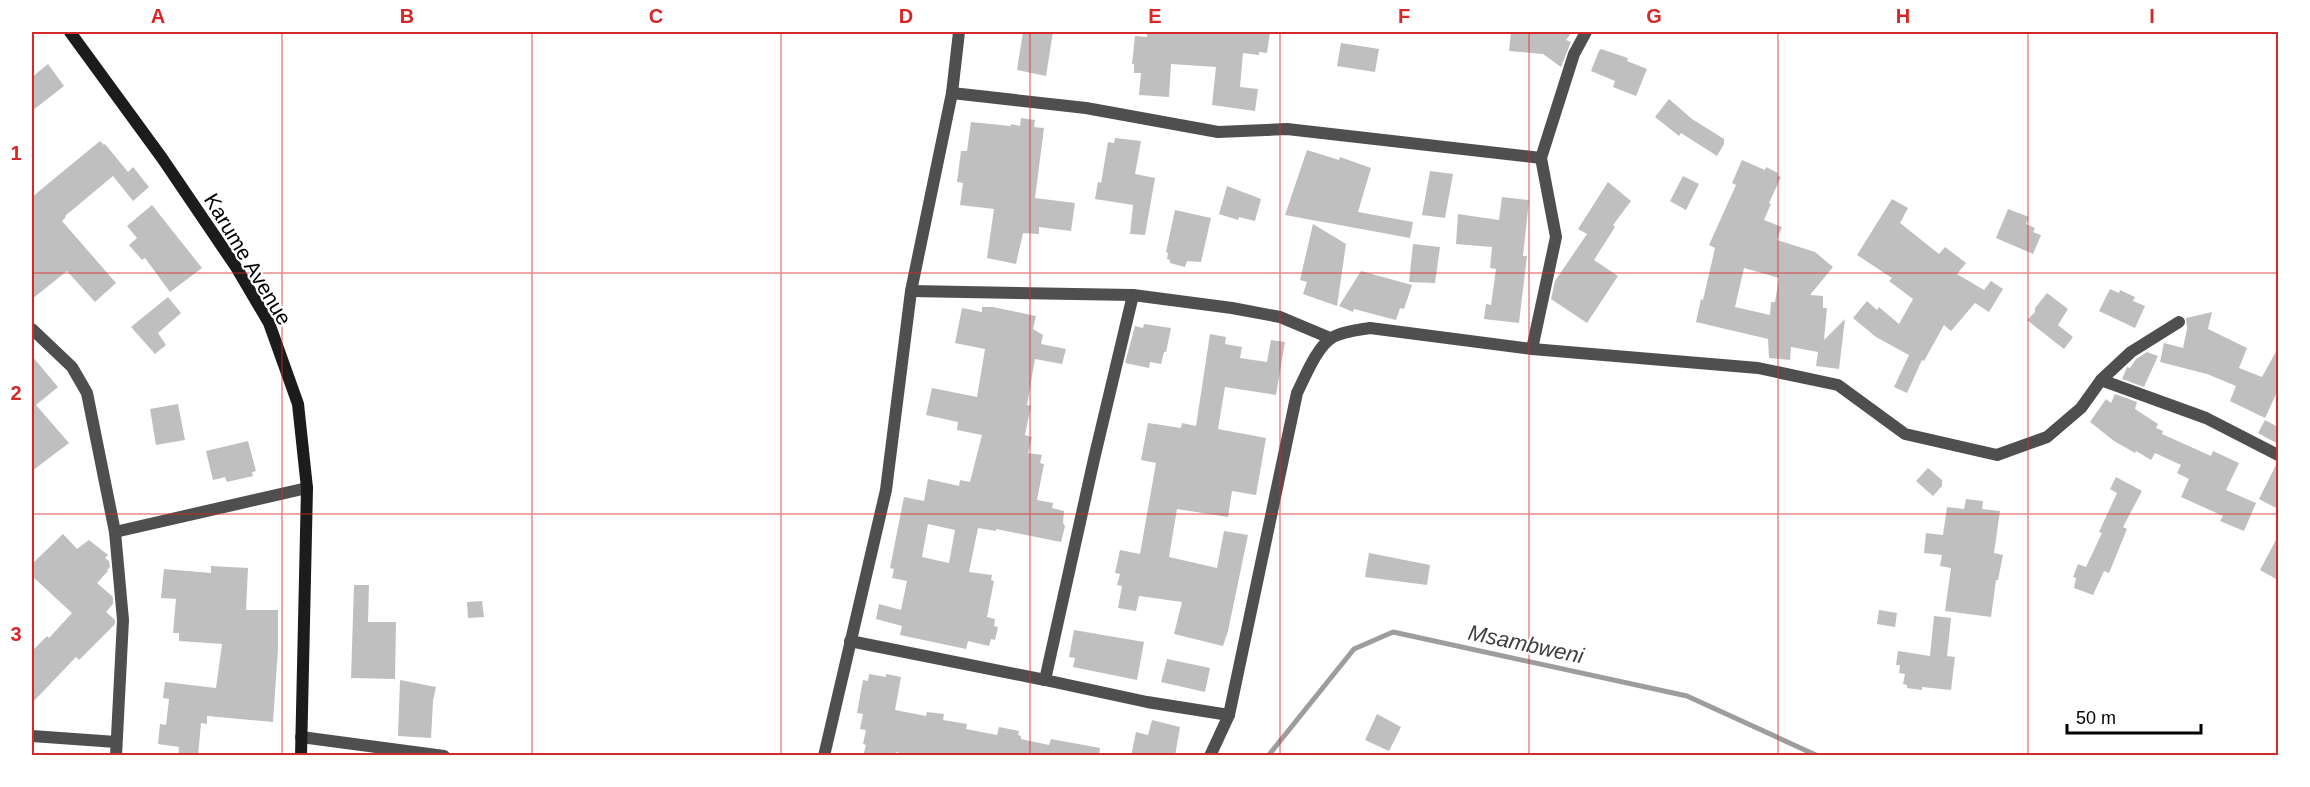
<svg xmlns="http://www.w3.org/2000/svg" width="2310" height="787" font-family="Arial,sans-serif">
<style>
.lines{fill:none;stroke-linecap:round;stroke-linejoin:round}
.stream{stroke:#9d9d9d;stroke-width:5}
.building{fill:#bfbfbf;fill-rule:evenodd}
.street{stroke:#4f4f4f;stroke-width:12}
.secondary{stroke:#1c1c1c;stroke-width:12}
.grid{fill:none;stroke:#d62828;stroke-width:1.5;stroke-opacity:0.55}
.labels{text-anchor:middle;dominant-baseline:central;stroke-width:4.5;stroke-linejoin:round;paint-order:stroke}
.street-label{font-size:21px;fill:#000;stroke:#fff}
.water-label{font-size:22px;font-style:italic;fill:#3e3e3e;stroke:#fff}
.neatline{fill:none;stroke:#d62828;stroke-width:2}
.grid-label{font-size:20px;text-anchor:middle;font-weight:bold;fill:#d62828}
</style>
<rect width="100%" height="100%" fill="#fff"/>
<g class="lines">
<!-- stream -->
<path class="stream" d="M1268,756L1354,649L1393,632L1687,696L1818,756"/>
</g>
<!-- building -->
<g class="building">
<path d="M1023,32H1053L1046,76L1017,70Z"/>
<path d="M1147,32H1270L1267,53L1259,52V55L1243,53L1240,87L1258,89L1255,111L1212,105L1216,67L1171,64L1169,97L1139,95L1141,73H1134V64H1132L1135,36L1147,37Z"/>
<path d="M1511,32H1572L1566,40L1571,42L1561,67L1543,54L1509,51Z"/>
<path d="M1341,43L1379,49L1375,72L1337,66Z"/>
<path d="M1601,49L1628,58L1627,61L1647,69L1636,96L1613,87L1615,81L1591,71L1599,51Z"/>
<path d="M48,64L64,86L32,111V77Z"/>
<path d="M1669,99L1692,119L1724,139V144L1717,156L1681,133L1679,136L1655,117Z"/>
<path d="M1021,118L1035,120L1034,127L1044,128L1035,198L1075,203L1071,231L1039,227V234L1023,233L1016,264L987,258L994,209L960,205L963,183L957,182L961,151H967L971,122L1011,126V124L1020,126Z"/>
<path d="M1115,138L1141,141L1135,174L1155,178L1145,235L1130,234L1133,205L1095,199L1098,182L1101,183L1108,142L1114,143Z"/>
<path d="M100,141L104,145L105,144L128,172L133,167L149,187L133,201L113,176L65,216L66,217L62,221L116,283L95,302L67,271L32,299V197Z"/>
<path d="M1307,150L1339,160L1340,157L1371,168L1358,212L1413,222L1410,238L1285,215Z"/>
<path d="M1742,160L1765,170L1766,167L1778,173L1777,175L1781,177L1769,203L1771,204L1764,220L1782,227L1777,240L1815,252L1833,267L1810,295L1823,296V308H1827L1824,340L1845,319L1839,369L1816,366L1818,352L1791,347L1790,360L1769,358L1768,339L1696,322L1701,299L1703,300L1715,248L1709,245L1736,185L1732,183ZM1744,268L1779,278L1775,302H1771L1770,315L1735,307Z"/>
<path d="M1430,171L1453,174L1445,218L1422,215Z"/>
<path d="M1683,176L1699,184L1686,210L1670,201Z"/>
<path d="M1608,182L1631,201L1613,225L1615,227L1594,260L1618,276L1587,323L1551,299L1555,281L1587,234L1578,229Z"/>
<path d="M1227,186L1261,199L1255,221L1239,217L1238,220L1219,214Z"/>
<path d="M1502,197L1529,200L1523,256H1527L1519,323L1484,319L1486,304L1491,305L1496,269L1490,268L1492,247L1456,244L1458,214L1499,220Z"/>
<path d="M1892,199L1908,208L1900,223L1939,254L1945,247L1966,263L1957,274L1984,290L1991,281L2003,289L1989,312L1975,303L1951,331L1944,325L1924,361L1922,360L1907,393L1894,387L1909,355L1876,337L1853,318L1867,301L1877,310L1879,307L1899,324L1913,299L1889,281L1892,278L1857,255Z"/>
<path d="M152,205L202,268L170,292L145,258L142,260L129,245L137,238L127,226Z"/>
<path d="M2008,209L2029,217L2026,224L2035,228L2033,232L2041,235L2033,254L1996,238Z"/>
<path d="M1175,210L1211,218L1201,262L1187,261L1185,267L1170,263V260L1167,259L1168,253L1166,252Z"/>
<path d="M1313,224L1346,244L1337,306L1303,294L1307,282L1300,280Z"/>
<path d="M1413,244L1440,247L1435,283L1409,282Z"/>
<path d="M1361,271L1412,285L1404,309L1400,308L1396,320L1354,309L1353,312L1339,306Z"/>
<path d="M2110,289L2119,293L2120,290L2135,297L2133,301L2145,306L2135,328L2099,311Z"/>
<path d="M2047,293L2068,309L2058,325L2073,337L2064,349L2027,320L2035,312V308Z"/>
<path d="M168,297L181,313L158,333L166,345L155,354L131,327Z"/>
<path d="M982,307H993L1036,316L1033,329L1043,335L1041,344L1066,349L1062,364L1035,359L1027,405L1031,406L1025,435L1032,437L1028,453L1042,455L1040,463L1044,464L1037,500L1053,503L1052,508L1064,511L1063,523L1065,526L1061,542L996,529V531L978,528L969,572L992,575L991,580L994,581L987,617L995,619L994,626L998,627L995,640L991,639L989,646L968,641L966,649L900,635L902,626L876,619L879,604L901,610L907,581L892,578L894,569L890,568L904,497L924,501L928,479L959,486L960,480L970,482L982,435L957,430L958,422L926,415L932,388L977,397L985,349L955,343L962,308L982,312ZM928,524L955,530L949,563L922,557Z"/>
<path d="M2212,312L2208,329L2247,348L2239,368L2262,377L2278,348V390L2265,418L2230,401L2236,386L2207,374L2160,362L2164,343L2183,348L2187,329L2186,318Z"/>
<path d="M1144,324L1171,328L1166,352H1164L1161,364L1150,362L1149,368L1125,363L1135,326L1143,328Z"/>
<path d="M1210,334L1226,337L1225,344L1242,347L1240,358L1267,362L1271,340L1285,342L1276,395L1225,387L1218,429L1266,438L1256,495L1232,491L1228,517L1177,509L1169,557L1217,568L1224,531L1248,535L1228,631L1223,646L1174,634L1182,602L1139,596L1136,611L1118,608L1122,586L1117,585L1120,574L1115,573L1120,550L1140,554L1156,463L1141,460L1148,423L1181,428L1182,423L1196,426Z"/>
<path d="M2147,352L2158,356L2144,387L2122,379L2127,367L2130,368L2136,359Z"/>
<path d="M32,356L58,387L36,405L69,443L32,471Z"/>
<path d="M2115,394L2137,402L2135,409L2158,424L2156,428L2163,431L2162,434L2211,456L2213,451L2239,463L2226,490L2256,503L2244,531L2220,521L2223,516L2181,497L2189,479L2177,473L2181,465L2155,453L2151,460L2136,451L2135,453L2114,441L2090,422L2106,399L2111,403Z"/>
<path d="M178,404L185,440L156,445L150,409Z"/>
<path d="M2265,420L2278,427V444L2258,433Z"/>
<path d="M248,441L256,471L252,472L253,476L227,482L225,477L213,480L206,451Z"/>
<path d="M2277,463H2278V509L2259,499Z"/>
<path d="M1928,468L1942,480V486L1933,496L1916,481Z"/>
<path d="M2116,477L2142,491L2123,527L2127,529L2109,573L2104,571L2093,595L2074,588L2076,578L2073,577L2078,564L2086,567L2102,533L2099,532L2117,493L2110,489Z"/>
<path d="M1966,499L1983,501L1982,509L2000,511L1994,553L2003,555L1998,580H1996L1991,617L1945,611L1951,568L1940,566L1942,555L1924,553L1926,533L1943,535L1947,507L1964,509Z"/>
<path d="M63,534L77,549L89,540L108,555L105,558L109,561L110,567L107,570L108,571L97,583L113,597V604L106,612L115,620V624L79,660L76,657L32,703V651L47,636L49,638L72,613L32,576V564Z"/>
<path d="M2278,536V580L2260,570Z"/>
<path d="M1369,553L1430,565L1427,585L1365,577Z"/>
<path d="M211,566L248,568L246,610H278V649L273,722L207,716V724L201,723L198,756H178L179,747L158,744L160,724L166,725L169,699L163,698L165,682L216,688L222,644L179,641V633H173L176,599L161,598L164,569L211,573Z"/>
<path d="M354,585H369L368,622H396L395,679L351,678Z"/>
<path d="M482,601L484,617L468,618L467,602Z"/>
<path d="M1879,610L1897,613L1895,627L1877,624Z"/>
<path d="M1934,616L1951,618L1947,656L1955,657L1951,690L1922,687V690L1907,688V685L1903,684L1905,674L1899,673L1900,665H1896L1898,651L1930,656Z"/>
<path d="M1074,630L1144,642L1137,680L1073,667L1075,658L1069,657Z"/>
<path d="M1167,659L1210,668L1205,692L1161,682Z"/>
<path d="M869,674L886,677V674L901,677L895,710L926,716L927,712L944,714L943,720L967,724L966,729L997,735L999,727L1019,731L1018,735L1021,736V739L1049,745L1051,739L1100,748L1099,756H911L896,752L895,756H863L866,745L863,744L866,730L860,729L863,714L857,713L863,680L868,681Z"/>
<path d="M400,680L436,687L433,701L431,738L398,736Z"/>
<path d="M1377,714L1401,727L1389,751L1365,740Z"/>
<path d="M1152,720L1180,727L1175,756H1131L1136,732L1148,735Z"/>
</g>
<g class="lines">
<!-- street -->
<g class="street">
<path d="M952,93L1086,108L1218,132L1287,129L1541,158L1556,237L1532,349"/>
<path d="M1541,158L1574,54L1586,32"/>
<path d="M911,291L1133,295L1232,308L1280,317L1330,338"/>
<path d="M1133,295L1094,459L1045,680L1147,702L1229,715"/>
<path d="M32,329L72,367L87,393L115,532L123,620L116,756"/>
<path d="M2101,380L2206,418L2278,455"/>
<path d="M115,532L307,488"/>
<path d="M850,641L1045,680"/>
<path d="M32,736L116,742"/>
<path d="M301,737L444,756"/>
<path d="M824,756L886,490L911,291L952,93L959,32"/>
<path d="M1210,756L1229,715L1297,393C1305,377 1317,346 1333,337C1345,331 1358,330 1370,328L1532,349L1758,368L1838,385L1905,434L1997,455L2047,437L2081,408L2101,380L2131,352L2179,322"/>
</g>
<!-- secondary -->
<path class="secondary" d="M70,32L162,158L236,267L269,323L298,404L307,488L301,756"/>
</g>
<!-- grid -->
<path class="grid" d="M282,32V756M532,32V756M781,32V756M1030,32V756M1280,32V756M1529,32V756M1778,32V756M2028,32V756M32,273H2278M32,514H2278"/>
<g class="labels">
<!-- street labels -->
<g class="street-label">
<text transform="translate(248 259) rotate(59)">Karume Avenue</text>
</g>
<!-- water labels -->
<g class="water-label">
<text transform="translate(1526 644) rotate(12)">Msambweni</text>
</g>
</g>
<!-- border -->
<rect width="2310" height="787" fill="none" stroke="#ffffff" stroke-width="66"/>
<!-- scale -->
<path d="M2067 724v9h134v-9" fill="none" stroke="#000000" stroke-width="3"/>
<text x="2076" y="724" font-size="18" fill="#000000" stroke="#ffffff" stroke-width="4.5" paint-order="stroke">50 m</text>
<rect x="33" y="33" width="2244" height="721" class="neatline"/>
<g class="grid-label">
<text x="158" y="23">A</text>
<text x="407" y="23">B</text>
<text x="656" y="23">C</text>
<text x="906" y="23">D</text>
<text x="1155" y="23">E</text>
<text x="1404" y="23">F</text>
<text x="1654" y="23">G</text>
<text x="1903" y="23">H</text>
<text x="2152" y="23">I</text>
<text x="16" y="160">1</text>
<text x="16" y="400">2</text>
<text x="16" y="641">3</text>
</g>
</svg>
